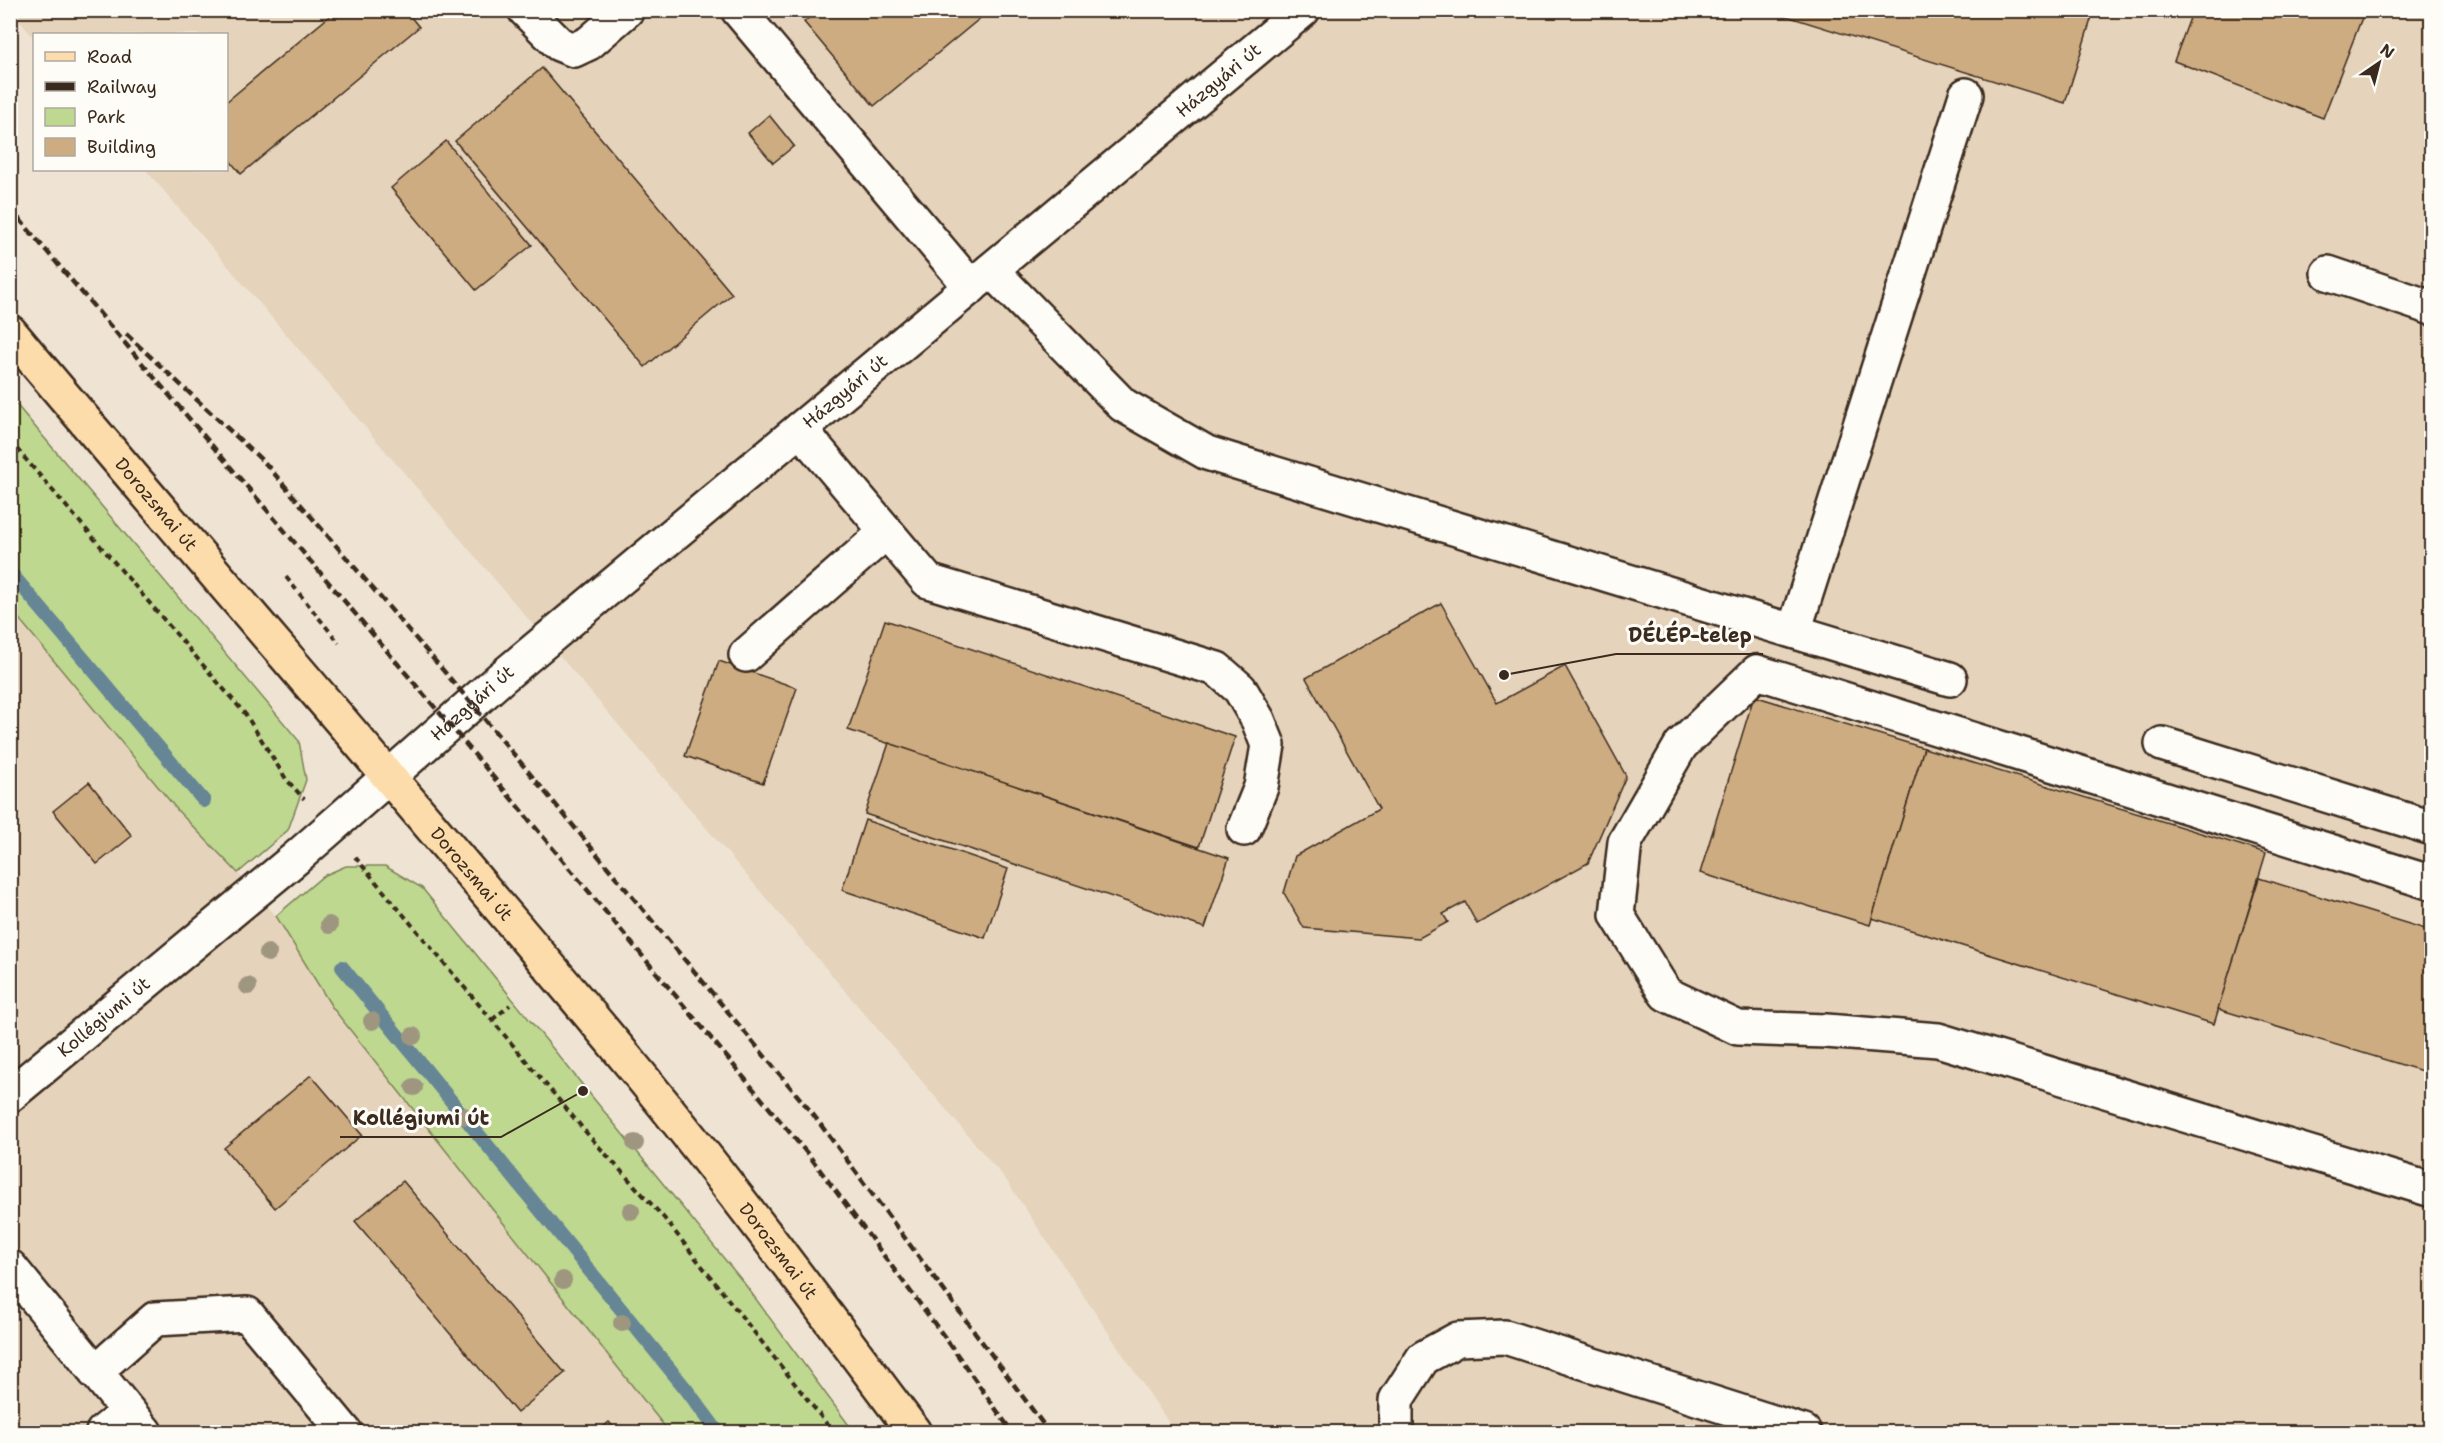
<svg xmlns="http://www.w3.org/2000/svg" width="2442" height="1443" font-family="'Shantell Sans',sans-serif">
<style>
.built{fill:#e5d3bb}
.green{fill:#bed890;stroke:#7c8157;stroke-width:1.5}
.lines{fill:none;stroke-linecap:round;stroke-linejoin:round}
.stream{stroke:#668695;stroke-width:14}
.building{fill:#cdac81;stroke:#3b2a1e;stroke-width:1.5}
.minor-casing{stroke:#3b2a1e;stroke-width:38}
.major-casing{stroke:#3b2a1e;stroke-width:38}
.path{stroke:#3b2a1e;stroke-width:4;stroke-dasharray:6 4.5;stroke-linecap:butt}
.minor{stroke:#fdfcf7;stroke-width:33}
.major{stroke:#fddcac;stroke-width:33}
.rail{stroke:#3b2a1e;stroke-width:4.5;stroke-dasharray:9 4.5;stroke-linecap:butt}
.tree{fill:#9e967f}
.labels{text-anchor:middle;dominant-baseline:central;stroke-width:6;stroke-linejoin:round;paint-order:stroke}
.street-label{font-size:18px;fill:#3b2a1e;stroke:#fdfcf7}
.leader{fill:none;stroke:#3b2a1e;stroke-width:2}
.callout-dot{fill:#3b2a1e;stroke:#fdfcf7;stroke-width:2}
.callout-label{font-size:20px;text-anchor:middle;font-weight:bold;fill:#3b2a1e;stroke:#fdfcf7;stroke-width:6;stroke-linejoin:round;paint-order:stroke}
</style>
<rect width="100%" height="100%" fill="#efe4d4"/>
<filter id="ink" filterUnits="userSpaceOnUse"><feTurbulence type="fractalNoise" baseFrequency=".0167" numOctaves="2"/><feDisplacementMap in="SourceGraphic" scale="12" xChannelSelector="R" yChannelSelector="G"/><feConvolveMatrix kernelMatrix="1 2 1 2 8 2 1 2 1" color-interpolation-filters="sRGB"/></filter>
<g filter="url(#ink)">
<!-- built -->
<g class="built">
<path d="M11,11H2431V1432H1175L1006,1180L146,170H226V34H34V38Z"/>
<path d="M10,609L179,812L238,873L276,916L332,1007L669,1432H11Z"/>
</g>
<!-- green -->
<g class="green">
<path d="M10,397L299,741L306,780L288,830L238,873L179,812L11,609Z"/>
<path d="M346,866H385L422,888L744,1283L854,1432H669L332,1007L276,916L323,876Z"/>
</g>
<g class="lines">
<!-- stream -->
<g class="stream">
<path d="M10,572L204,801"/>
<path d="M342,967L686,1389L718,1432"/>
</g>
</g>
<!-- building -->
<g class="building">
<path d="M337,10H405L419,27L241,174L226,156V102Z"/>
<path d="M818,10H990L874,106L804,22Z"/>
<path d="M1767,10H2094L2065,103Z"/>
<path d="M2193,10H2365L2323,118L2174,61Z"/>
<path d="M542,68L732,294L645,367L455,141Z"/>
<path d="M769,115L794,146L773,163L748,133Z"/>
<path d="M446,141L532,245L476,290L391,188Z"/>
<path d="M1441,603L1497,703L1565,666L1626,776L1588,863L1477,924L1465,902L1443,914L1448,922L1419,938L1304,928L1284,893L1295,856L1379,809L1306,678Z"/>
<path d="M885,620L1235,737L1199,847L848,730Z"/>
<path d="M719,661L797,688L763,783L685,756Z"/>
<path d="M1754,696L1924,748L1870,925L1700,873Z"/>
<path d="M889,743L1229,858L1205,928L865,814Z"/>
<path d="M1924,748L2266,853L2214,1024L1872,918Z"/>
<path d="M89,782L132,836L97,864L53,811Z"/>
<path d="M865,820L1008,869L985,938L842,890Z"/>
<path d="M2259,878L2432,931V1074L2218,1009Z"/>
<path d="M311,1075L362,1135L275,1208L224,1148Z"/>
<path d="M403,1181L565,1373L517,1413L355,1221Z"/>
<path d="M609,1422L618,1432H597Z"/>
</g>
<g class="lines">
<defs>
<g id="minor">
<path d="M525,10L559,44L574,50L589,43L627,10"/>
<path d="M738,10L971,287"/>
<path d="M991,270L1123,405L1207,453L1950,679"/>
<path d="M2328,273L2432,308"/>
<path d="M800,429L928,581L1217,669L1240,689L1258,720L1268,745L1261,787L1244,829"/>
<path d="M1794,631L1966,95"/>
<path d="M746,655L886,532"/>
<path d="M2162,744L2432,828"/>
<path d="M2432,883L1757,672L1681,745L1625,842L1617,915L1666,994L1738,1028L1826,1031L1938,1040L2432,1190"/>
<path id="s1" d="M10,1095L296,858L501,678L1303,10"/>
<path d="M10,1267L145,1432"/>
<path d="M95,1372L155,1319L247,1314L345,1432"/>
<path d="M103,1432L128,1412"/>
<path d="M1396,1432V1400L1423,1358L1458,1339L1505,1337L1804,1432"/>
</g>
<g id="major">
<path id="s2" d="M10,332C217,579 430,821 635,1069C732,1187 823,1310 914,1432"/>
</g>
</defs>
<!-- minor casing -->
<use href="#minor" class="minor-casing"/>
<!-- major casing -->
<use href="#major" class="major-casing"/>
<!-- path -->
<g class="path">
<path d="M10,441L246,715L286,779L304,799"/>
<path d="M286,577L339,643"/>
<path d="M355,857L590,1137L664,1218L833,1432"/>
<path d="M492,1020L510,1005"/>
</g>
<!-- minor -->
<use href="#minor" class="minor"/>
<!-- major -->
<use href="#major" class="major"/>
<!-- rail -->
<g class="rail">
<path d="M10,208L449,724L811,1158L949,1343L1012,1432"/>
<path d="M126,334L266,464L472,704L812,1113L1049,1432"/>
</g>
</g>
<!-- trees -->
<g class="tree">
<circle cx="329" cy="925" r="9"/>
<circle cx="268" cy="953" r="9"/>
<circle cx="248" cy="986" r="9"/>
<circle cx="372" cy="1021" r="9"/>
<circle cx="413" cy="1036" r="9"/>
<circle cx="414" cy="1087" r="9"/>
<circle cx="464" cy="1116" r="9"/>
<circle cx="635" cy="1143" r="9"/>
<circle cx="631" cy="1211" r="9"/>
<circle cx="563" cy="1280" r="9"/>
<circle cx="622" cy="1323" r="9"/>
</g>
</g>
<g class="labels">
<!-- street labels -->
<g class="street-label">
<text stroke="none"><textPath href="#s1" startOffset="1578">Házgyári út</textPath></text>
<text stroke="none"><textPath href="#s1" startOffset="1092">Házgyári út</textPath></text>
<text stroke="none"><textPath href="#s2" startOffset="226">Dorozsmai út</textPath></text>
<text stroke="none"><textPath href="#s1" startOffset="606">Házgyári út</textPath></text>
<text stroke="none"><textPath href="#s2" startOffset="712">Dorozsmai út</textPath></text>
<text stroke="none"><textPath href="#s1" startOffset="122">Kollégiumi út</textPath></text>
<text stroke="none"><textPath href="#s2" startOffset="1198">Dorozsmai út</textPath></text>
</g>
</g>
<!-- callouts -->
<path class="leader" d="M1504 675L1616 654H1763M583 1091L501 1137H340"/>
<g class="callout-dot">
<circle cx="1504" cy="675" r="6"/>
<circle cx="583" cy="1091" r="6"/>
</g>
<g class="callout-label">
<text x="1690" y="642">DÉLÉP-telep</text>
<text x="421" y="1125">Kollégiumi út</text>
</g>
<!-- margin -->
<rect width="2442" height="1443" fill="none" stroke="#fdfcf7" stroke-width="36"/>
<rect x="18" y="18" width="2406" height="1407" fill="none" stroke="#3b2a1e" stroke-width="2" filter="url(#ink)"/>
<!-- legend -->
<rect x="33" y="33" width="195" height="138" fill="#fdfcf7" stroke="#afa8a0" stroke-width="1.5"/>
<rect x="45" y="52" width="30" height="9" fill="#fddcac" stroke="#afa8a0" stroke-width="1.5"/>
<text x="87" y="63" font-size="18" fill="#3b2a1e">Road</text>
<rect x="45" y="82" width="30" height="9" fill="#3b2a1e" stroke="#afa8a0" stroke-width="1.5"/>
<text x="87" y="93" font-size="18" fill="#3b2a1e">Railway</text>
<rect x="45" y="108" width="30" height="18" fill="#bed890" stroke="#afa8a0" stroke-width="1.5"/>
<text x="87" y="123" font-size="18" fill="#3b2a1e">Park</text>
<rect x="45" y="138" width="30" height="18" fill="#cdac81" stroke="#afa8a0" stroke-width="1.5"/>
<text x="87" y="153" font-size="18" fill="#3b2a1e">Building</text>
<!-- north arrow -->
<g transform="translate(2379 63) rotate(35)" stroke="#fdfcf7" stroke-width="4.5" paint-order="stroke">
<path d="M0-4.5L10 22L0 15L-10 22Z" fill="#3b2a1e"/>
<text y="-9" font-size="16" font-weight="bold" text-anchor="middle" fill="#3b2a1e">N</text>
</g>
</svg>
